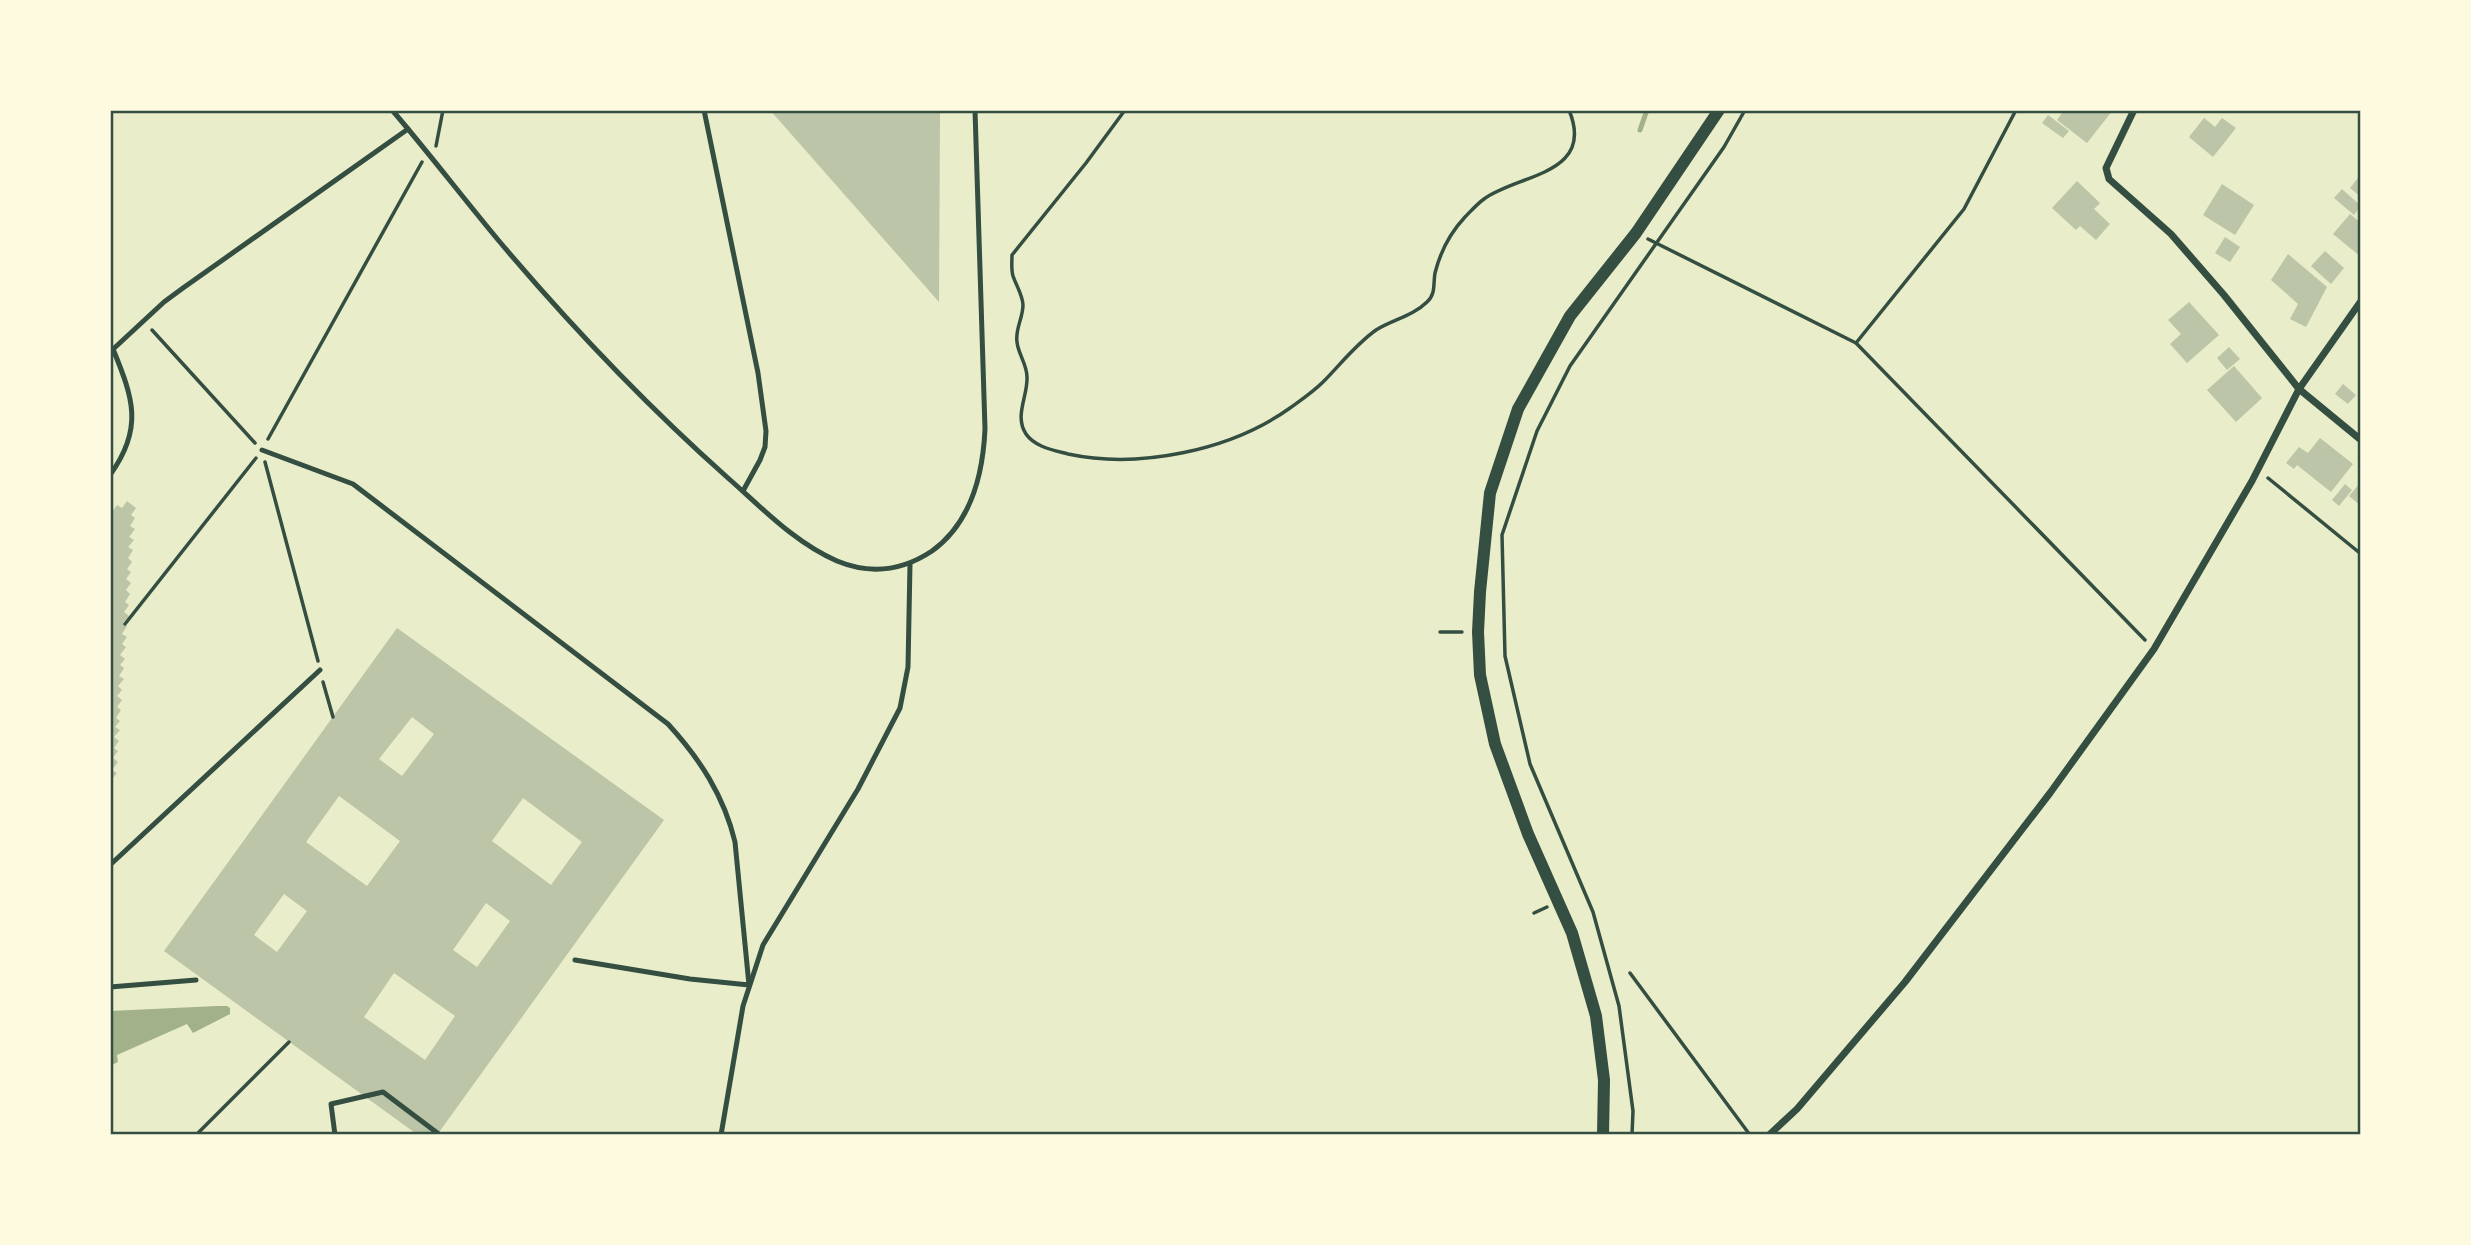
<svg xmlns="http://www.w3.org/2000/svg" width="2471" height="1245" font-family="Barlow,sans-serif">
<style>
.water{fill:#a3b18a}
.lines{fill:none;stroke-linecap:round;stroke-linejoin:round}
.stream{stroke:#a3b18a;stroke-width:5}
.building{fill:#bcc5a7;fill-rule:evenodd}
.path{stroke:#344e41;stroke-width:3.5}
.service{stroke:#344e41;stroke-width:5}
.minor{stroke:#344e41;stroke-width:7}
.tertiary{stroke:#344e41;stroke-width:12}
.neatline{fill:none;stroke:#344e41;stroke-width:2.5}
</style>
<rect width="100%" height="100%" fill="#e9edc9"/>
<!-- water -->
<path class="water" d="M217,1006H227L230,1008V1014L193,1033L187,1024L117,1055L118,1062L110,1066V1011Z"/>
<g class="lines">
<!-- stream -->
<path class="stream" d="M1640,130L1647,110"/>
</g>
<!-- building -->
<g class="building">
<path d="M770,110H940L939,302Z"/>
<path d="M2064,110H2113L2087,143L2057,120Z"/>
<path d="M2048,115L2069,131L2063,138L2042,123Z"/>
<path d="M2204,118L2215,127L2222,118L2236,128L2213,157L2189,137Z"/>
<path d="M2361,174V197L2350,188Z"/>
<path d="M2077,181L2100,203L2094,209L2110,224L2096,240L2080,226L2076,230L2052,208Z"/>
<path d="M2222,184L2254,205L2235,235L2203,215Z"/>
<path d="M2342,189L2361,206L2354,215L2334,198Z"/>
<path d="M2350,214L2361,223V257L2333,234Z"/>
<path d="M2225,237L2240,247L2230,262L2215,253Z"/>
<path d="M2325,251L2344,268L2331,284L2311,266Z"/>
<path d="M2288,254L2327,287L2306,327L2290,319L2298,304L2271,280Z"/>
<path d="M2189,302L2219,335L2187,363L2170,344L2181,334L2168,320Z"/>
<path d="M2229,347L2240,359L2227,370L2217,358Z"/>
<path d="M2234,366L2262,398L2236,422L2207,390Z"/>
<path d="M2343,384L2356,395L2348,404L2335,394Z"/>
<path d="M2320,438L2353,464L2331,492L2297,465L2294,469L2286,463L2299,447L2308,453Z"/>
<path d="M2361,482V506L2349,496Z"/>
<path d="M2345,484L2352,490L2339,506L2332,500Z"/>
<path d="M127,501L136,508L131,515L135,518L130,526L135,529L129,537L134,540L128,547L133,550L128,558L132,562L127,569L131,572L126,579L131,583L126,590L130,594L125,602L129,605L124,612L129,616L123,623L127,626L122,634L127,637L122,644L126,647L120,655L125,659L120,665L124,668L119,676L124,679L118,686L122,690L117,696L122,700L117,707L121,710L116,718L120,721L115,727L120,730L114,737L119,741L114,748L118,751L113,758L118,762L112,770L117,773L110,782V511L112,512L117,505L122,508Z"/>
<path d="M397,628L664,820L437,1135H418L164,951ZM412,717L434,734L402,776L379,759ZM339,796L400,841L367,886L306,842ZM523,798L582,842L551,885L492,841ZM284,894L307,911L277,952L254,935ZM486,903L510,921L477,967L453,950ZM394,973L455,1016L425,1060L364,1017Z"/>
</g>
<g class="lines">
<!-- path -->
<g class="path">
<path d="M1125,110L1086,163L1012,255C1012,262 1011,269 1013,276C1016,285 1023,296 1023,305C1023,318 1015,329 1017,342C1018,354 1027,364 1027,377C1028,396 1014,416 1026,434C1035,447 1053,450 1068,454C1138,469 1230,451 1290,408C1301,400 1313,392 1323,382C1340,365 1355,345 1376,330C1392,320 1413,316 1427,302C1436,294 1433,284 1435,273C1440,253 1451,232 1465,217C1471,211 1477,204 1484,199C1518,174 1596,175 1569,110"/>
<path d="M2016,110L1964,209L1856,343L2145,640"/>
<path d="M436,146L443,110"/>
<path d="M1648,239L1856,343"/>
<path d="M152,330L255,443"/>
<path d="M268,439L422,162"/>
<path d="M265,462L318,661"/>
<path d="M2268,478L2361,554"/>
<path d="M125,624L256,458"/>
<path d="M1440,632H1462"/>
<path d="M323,682L333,717"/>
<path d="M1534,913L1547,907"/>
<path d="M1630,973L1750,1135"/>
<path d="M196,1135L289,1042"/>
<path d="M1632,1135L1633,1111L1619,1006L1593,912L1530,764L1505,656L1502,535L1537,431L1570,366L1724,147L1745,110"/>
</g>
<!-- service -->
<g class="service">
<path d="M392,110C429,153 463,198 499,241C570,325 646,405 728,478C761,507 795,543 837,561C871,575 902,571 932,551C971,523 983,474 985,429L975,110"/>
<path d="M704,110L758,373L766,431L765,447L760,460L743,491"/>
<path d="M110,352L164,302L183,288L408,129"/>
<path d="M262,450L353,484L668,724C700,759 724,796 735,842L749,985L690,979L575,960"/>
<path d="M110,475C144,428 133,398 113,349"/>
<path d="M110,865L320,670"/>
<path d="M110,987L196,980"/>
<path d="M335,1135L331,1104L383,1092L440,1135"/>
<path d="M721,1135L743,1006L763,945L858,789L900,708L908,667L910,564"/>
</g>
<!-- minor -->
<g class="minor">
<path d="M2134,110L2106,168L2109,179L2171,234L2224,295L2299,389L2361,440"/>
<path d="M1769,1135L1797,1109L1905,982L2050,793L2154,649L2252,481L2299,389L2361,301"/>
</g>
<!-- tertiary -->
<path class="tertiary" d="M1603,1135L1604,1080L1596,1016L1572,933L1528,834L1495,744L1480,675L1478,632L1480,592L1490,493L1518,409L1570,316L1636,233L1719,110"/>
</g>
<!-- border -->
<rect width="2471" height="1245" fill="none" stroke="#fefae0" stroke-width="224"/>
<rect x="112" y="112" width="2247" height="1021" class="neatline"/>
</svg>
